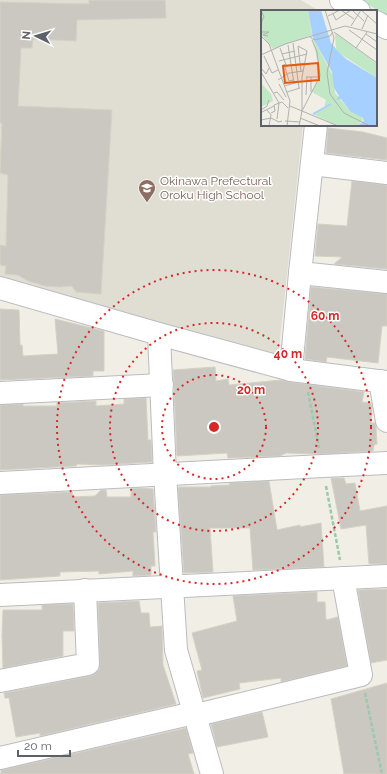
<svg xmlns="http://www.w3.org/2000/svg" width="387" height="774" font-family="Raleway,sans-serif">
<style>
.education{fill:#e0ded3}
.green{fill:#c1e8c5}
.building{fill:#cbc8c2;stroke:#d5d1c3}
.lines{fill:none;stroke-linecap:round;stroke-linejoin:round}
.minor-casing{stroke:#babcc1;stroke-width:24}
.path{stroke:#9ac9ac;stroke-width:2.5;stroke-dasharray:4 2;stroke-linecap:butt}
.minor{stroke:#fff;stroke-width:22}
.ring{fill:none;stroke:#d62828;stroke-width:2;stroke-dasharray:2 4}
.labels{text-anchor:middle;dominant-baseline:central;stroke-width:3;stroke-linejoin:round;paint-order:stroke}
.education-label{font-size:12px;fill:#785e54;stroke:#fff;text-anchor:start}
.inset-river{fill:none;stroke:#a6d0ff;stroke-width:2}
.inset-road{fill:none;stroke:#b1b1ae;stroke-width:1}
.view{fill:#e8590c;fill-opacity:0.15;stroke:#e8590c;stroke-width:2}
.inset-edge{fill:none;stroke:#5d6066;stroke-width:2}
.centre{fill:#d62828;stroke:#fff;stroke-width:2}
.ring-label{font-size:12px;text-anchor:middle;font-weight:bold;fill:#d62828;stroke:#fff;stroke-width:3;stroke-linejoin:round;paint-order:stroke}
</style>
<rect width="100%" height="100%" fill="#f0eee5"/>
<!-- education -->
<path class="education" d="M0,0H301L316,9V11H262V125H303L278,358L0,280Z"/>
<!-- green -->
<path class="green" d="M361,0H387V16Z"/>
<!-- building -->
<g class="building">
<path d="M89,0H165L166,18L77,20L76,41L33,39L32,48H21L18,106L112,110L101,294L76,292L72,286L59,287L45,286L28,281L18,275L5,274L6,266L0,265V245L6,246L8,175L0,173L2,123H0V2L89,4Z"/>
<path d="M328,128L363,132L387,138V160L326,153Z"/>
<path d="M352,181L387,185V269L334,264L342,257L315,256L318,224L347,226Z"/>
<path d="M311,287L387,294V326H382L378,363L327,357L326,362L305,359Z"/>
<path d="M0,309L19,310L20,345H22L23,356L58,354L55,319L104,331V371H93V376L0,380Z"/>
<path d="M215,367L216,381L228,379L229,385L281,380L289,382L364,392L362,402L371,403L372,411L371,423H375L376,427L377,444L374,445L373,451L322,454L286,453L280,456L228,458L227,453L177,456L174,388V385L173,370Z"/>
<path d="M146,398L148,440H151L152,462L102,465L77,464L76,466L0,470V405L23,404V406H57V403L96,401V406L124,404V399Z"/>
<path d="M331,478H344L346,484L355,483L360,511L387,506V564H369L366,525L341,529Z"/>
<path d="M269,481L277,530L300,525V527L321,523L324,567L253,570L250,528H210L213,572L184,573L178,489L179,487H211V486L230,485L229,483Z"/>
<path d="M139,488L153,489L156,532H153L155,566H151V575L133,576V571L99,574V571L60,572V576L0,580V495L72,492L73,497L95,496L101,490H106L107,497H131V489Z"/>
<path d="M387,589V660L371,663L358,590Z"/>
<path d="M317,592V602H325L326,620L338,617L347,666L281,682V678L239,683L240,689L203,698L197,671L202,670L192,633L237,621L233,596Z"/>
<path d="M139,601L141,613H149L150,627L162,626L163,665L176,704L40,736V733L16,737L9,698H5L4,693L90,676L95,674L99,670L100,663L98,603Z"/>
<path d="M73,604L74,631H63V656L3,668L2,635L3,610H42V605Z"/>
<path d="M387,683V774H344L331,699Z"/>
<path d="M262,712L268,737L217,747L211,724Z"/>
<path d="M186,728L193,753L188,754L194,774H1V770H2Z"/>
</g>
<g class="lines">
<defs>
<g id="minor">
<path d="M341,0L359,11"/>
<path d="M376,22L387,28"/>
<path d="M312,164L387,173"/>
<path d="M300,273L387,282"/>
<path d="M0,288L159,334L291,370L387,382"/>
<path d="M159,334L165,474L176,650L212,774"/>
<path d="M291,370L300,273L316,125"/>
<path d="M380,381L387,421"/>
<path d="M0,393L162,385"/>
<path d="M0,483L323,466L387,463"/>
<path d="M0,595L387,576"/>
<path d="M0,681L88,664L85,590"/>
<path d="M0,758L185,715L205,713L361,675L343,578"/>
</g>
</defs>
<!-- minor casing -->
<use href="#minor" class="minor-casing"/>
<!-- path -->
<g class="path">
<path d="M308,392L319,448"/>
<path d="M326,486L340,560"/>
<path d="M365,693L382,774"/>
</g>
<!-- minor -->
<use href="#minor" class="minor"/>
</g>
<!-- distance rings -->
<g class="ring">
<circle cx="214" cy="427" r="52"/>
<circle cx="214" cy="427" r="104"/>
<circle cx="214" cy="427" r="157"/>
</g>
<!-- icons -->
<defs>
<symbol id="school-pin" viewBox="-11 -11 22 30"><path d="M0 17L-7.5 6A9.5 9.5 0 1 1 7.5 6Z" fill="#8d6e63" stroke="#fff"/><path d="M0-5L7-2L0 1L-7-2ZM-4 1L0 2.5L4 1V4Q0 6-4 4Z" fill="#fff"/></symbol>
</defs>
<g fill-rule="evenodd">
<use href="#school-pin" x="137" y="178" width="20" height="27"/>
</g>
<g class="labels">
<!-- education labels -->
<g class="education-label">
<text x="160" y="181">Okinawa Prefectural<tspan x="160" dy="14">Oroku High School</tspan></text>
</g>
</g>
<!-- overview -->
<g transform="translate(261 10)">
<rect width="116" height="116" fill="#f0eee5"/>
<path d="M0,0H47L51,25L12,39L0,24ZM74,23L116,54V68L80,44L75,39ZM52,28L72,66L74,83L88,100L107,66L116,71V116H98L106,110L100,106L102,110L96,116H77L52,104L63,98L65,90L51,82L59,66ZM0,73L10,84L12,91L0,97Z" fill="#c1e8c5"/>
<path d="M47,0H60L70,33L75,39L85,49L116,68V116H96L103,111L102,108L89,101L80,89L75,90L78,86L73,78L71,62L52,28Z" fill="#a6d0ff"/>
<path class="inset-river" d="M52,104L70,94"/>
<path class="inset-road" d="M64,0L73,28L66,63L69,84L83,103L109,116M80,0L93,9M91,0L103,11M100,0L116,14M72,4L75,10L90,0M67,6L79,0M0,13L3,7L0,0M90,16L100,0M101,19L107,5M88,20L116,40M0,22H8L2,25L7,26M73,22L116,53M105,24L116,32M0,26L8,34L29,91L26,116M49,27L53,30L69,26L72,22M32,33L38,78M27,35L33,73M37,36L46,41L41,67V101M37,36L40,61M19,38L25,55M95,38L106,22M21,44L34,41M0,45L24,34L84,16L116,24M3,46L11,63L17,60M18,51L46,44M23,54L28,71L32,70M23,56L44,53M0,58L5,64L8,58M0,62L18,93L16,109M45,67H58M17,70L28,63L42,61M18,74L25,87M23,76L38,72M26,82L39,78M50,82V67M13,83L16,82L23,90M45,85L46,67M29,96L77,116M0,100L6,96L8,90M6,100L10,105L8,116M1,102L13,96M10,103L14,101L13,95L21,92L27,98M39,108L59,116M0,110L10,108L18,112L21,111M24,111L39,112M38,116L41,101L59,66L56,42L51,30"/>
<path class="view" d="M57,53L58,70L24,73L22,56Z"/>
<rect width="116" height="116" class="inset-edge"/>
</g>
<circle cx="214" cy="427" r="6" class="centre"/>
<g class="ring-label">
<text x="325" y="320">60 m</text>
<text x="288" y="358">40 m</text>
<text x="251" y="394">20 m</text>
</g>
<!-- north arrow -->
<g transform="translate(36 36) rotate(275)" stroke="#ffffff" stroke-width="3" paint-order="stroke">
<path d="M0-3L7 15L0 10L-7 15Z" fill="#5d6066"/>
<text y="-6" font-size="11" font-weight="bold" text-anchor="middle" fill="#5d6066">N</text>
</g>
<!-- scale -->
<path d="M18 750v6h52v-6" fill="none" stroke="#5d6066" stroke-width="2"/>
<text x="24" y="750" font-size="12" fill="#5d6066" stroke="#ffffff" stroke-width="3" paint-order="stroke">20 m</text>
</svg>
